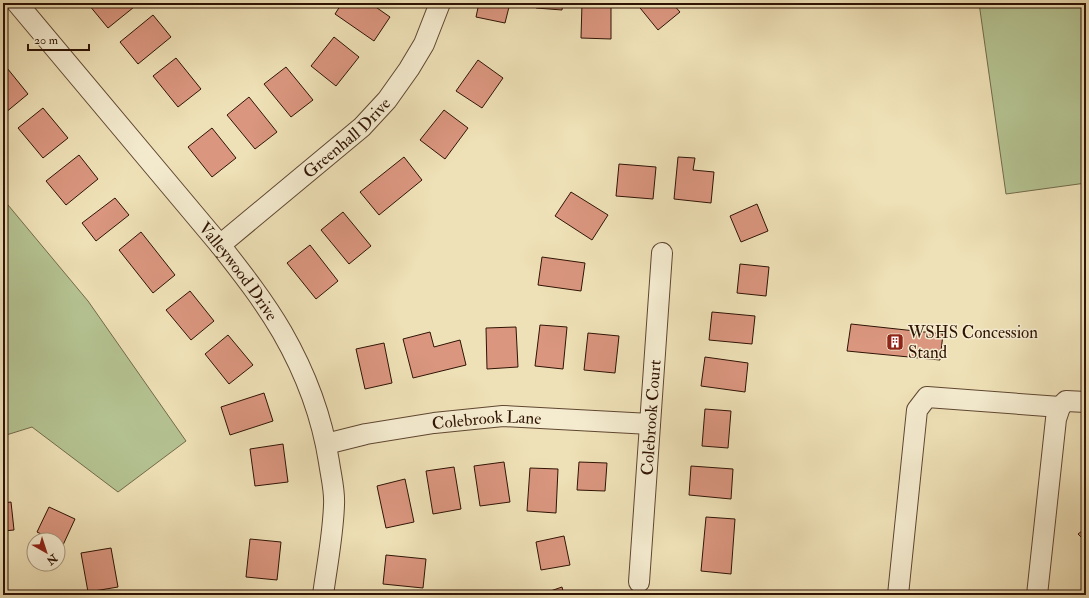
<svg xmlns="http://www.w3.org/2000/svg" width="1089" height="598" font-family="'IM FELL Double Pica',serif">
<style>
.green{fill:#b5c392;stroke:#726b4b}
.building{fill:#da967f;stroke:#2f1304}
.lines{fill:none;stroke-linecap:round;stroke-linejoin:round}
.minor-casing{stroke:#5f4631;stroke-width:22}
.minor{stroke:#f5ecd0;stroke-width:20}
.labels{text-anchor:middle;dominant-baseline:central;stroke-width:3;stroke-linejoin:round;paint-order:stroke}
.street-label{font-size:17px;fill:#2f1304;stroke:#f5ecd0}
.poi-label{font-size:17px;fill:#2f1304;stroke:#f5ecd0;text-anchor:start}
</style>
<rect width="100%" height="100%" fill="#efe1b7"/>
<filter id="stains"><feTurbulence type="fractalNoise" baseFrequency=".005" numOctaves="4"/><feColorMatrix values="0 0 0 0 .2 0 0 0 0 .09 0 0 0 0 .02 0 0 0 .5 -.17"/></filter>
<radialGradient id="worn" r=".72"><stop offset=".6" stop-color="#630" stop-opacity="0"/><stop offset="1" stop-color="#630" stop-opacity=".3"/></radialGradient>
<!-- green -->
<g class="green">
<path d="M979,3H1086V183L1006,194Z"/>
<path d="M3,199L88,301L186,441L118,492L32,427L3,436Z"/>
</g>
<!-- building -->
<g class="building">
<path d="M92,3H139L108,28L89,5Z"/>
<path d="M342,3H370L390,17L374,41L335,14Z"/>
<path d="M479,3H510L505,23L476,17Z"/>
<path d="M536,3H563L562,10L536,8Z"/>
<path d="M582,3H611V39L581,38Z"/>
<path d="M636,3H672L680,12L658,30Z"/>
<path d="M153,15L171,37L138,64L120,42Z"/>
<path d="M334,37L359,57L336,86L311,66Z"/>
<path d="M176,58L201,89L178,107L153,76Z"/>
<path d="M478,60L503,78L482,108L456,91Z"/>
<path d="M3,63L28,94L5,113L3,111Z"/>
<path d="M286,67L313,100L291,117L264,84Z"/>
<path d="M249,97L277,132L255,149L227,115Z"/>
<path d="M43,108L68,138L43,158L18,128Z"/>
<path d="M444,110L468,128L445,159L420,140Z"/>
<path d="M212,128L236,158L212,177L188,147Z"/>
<path d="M79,155L98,179L66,205L46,181Z"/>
<path d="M404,157L422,180L379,215L360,192Z"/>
<path d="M678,157L695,158L693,170L714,172L711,203L674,199Z"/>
<path d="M619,164L656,167L653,199L616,196Z"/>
<path d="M571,192L608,215L592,240L555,216Z"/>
<path d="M115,198L129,215L96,241L82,223Z"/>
<path d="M757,204L768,231L741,242L730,216Z"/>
<path d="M343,212L371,246L349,264L321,230Z"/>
<path d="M141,232L175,275L153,293L119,250Z"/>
<path d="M310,245L338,281L316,299L287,263Z"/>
<path d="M542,257L585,263L581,291L538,285Z"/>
<path d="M740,264L769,267L766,296L737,293Z"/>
<path d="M190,291L214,321L191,340L166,310Z"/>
<path d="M712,312L755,316L752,344L709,340Z"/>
<path d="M851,324L943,334L940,360L847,351Z"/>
<path d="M540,325L567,327L563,369L535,366Z"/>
<path d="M516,327L518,367L487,369L486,328Z"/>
<path d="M430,332L434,347L460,340L466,365L413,378L403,339Z"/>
<path d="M588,333L619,336L615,373L584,370Z"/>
<path d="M228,335L253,365L229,384L205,354Z"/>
<path d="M384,343L392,383L365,389L356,349Z"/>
<path d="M705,357L748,363L745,392L701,386Z"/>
<path d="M264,393L273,421L230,435L221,407Z"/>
<path d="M705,409L731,411L728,448L702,446Z"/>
<path d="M283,444L288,482L255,486L250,449Z"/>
<path d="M504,462L510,502L480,506L474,466Z"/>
<path d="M579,462L607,463L605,491L577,490Z"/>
<path d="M691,466L733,469L731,499L689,495Z"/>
<path d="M454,467L461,509L433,514L426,471Z"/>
<path d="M530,468L558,469L556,513L527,511Z"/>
<path d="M405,479L414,522L386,528L377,486Z"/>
<path d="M11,502L14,530L3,531V503Z"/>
<path d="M49,507L75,519L63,545L58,543V540H53L37,532Z"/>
<path d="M706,517L735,519L731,574L701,571Z"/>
<path d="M1086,528V542L1078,534Z"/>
<path d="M564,536L570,565L541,570L536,542Z"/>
<path d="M250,539L281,542L277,580L246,577Z"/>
<path d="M111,548L118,587L88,592L81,553Z"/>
<path d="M386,555L426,559L423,588L383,584Z"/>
<path d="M562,587L564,595H539Z"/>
</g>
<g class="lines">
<defs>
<g id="minor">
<path id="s1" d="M17,3L220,245C242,273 264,301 282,332C305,372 322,417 329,462C331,476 335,491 334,505C333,535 327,565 323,595"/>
<path id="s2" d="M220,245L362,127L387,100L409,69L424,44L440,3"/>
<path id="s3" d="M326,444L366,434L434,423L503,416L650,424"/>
<path id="s4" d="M639,582L662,253"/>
<path d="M898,595L917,410L927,397L1060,407"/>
<path d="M1037,595L1056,419L1060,407L1066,401L1086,402"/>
</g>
</defs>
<!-- minor casing -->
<use href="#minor" class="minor-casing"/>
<!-- minor -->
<use href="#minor" class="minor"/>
</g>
<!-- icons -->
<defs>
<symbol id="building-square" viewBox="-11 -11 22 22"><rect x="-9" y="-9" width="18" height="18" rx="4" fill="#8f2418" stroke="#f5ecd0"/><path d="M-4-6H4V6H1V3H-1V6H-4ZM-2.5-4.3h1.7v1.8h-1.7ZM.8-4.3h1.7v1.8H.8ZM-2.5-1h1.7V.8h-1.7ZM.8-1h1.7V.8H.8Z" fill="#fff"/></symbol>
</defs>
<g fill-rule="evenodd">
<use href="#building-square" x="885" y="332" width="20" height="20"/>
</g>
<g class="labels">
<!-- street labels -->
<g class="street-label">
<text stroke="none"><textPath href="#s2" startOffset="166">Greenhall Drive</textPath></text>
<text stroke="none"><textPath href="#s1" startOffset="348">Valleywood Drive</textPath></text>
<text stroke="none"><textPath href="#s4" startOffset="165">Colebrook Court</textPath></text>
<text stroke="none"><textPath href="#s3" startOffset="163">Colebrook Lane</textPath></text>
</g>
<!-- poi labels -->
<g class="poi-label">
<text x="908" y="332">WSHS Concession<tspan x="908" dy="20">Stand</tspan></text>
</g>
</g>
<!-- margin -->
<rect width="1089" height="598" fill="none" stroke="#efe1b7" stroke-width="16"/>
<rect x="4" y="4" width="1081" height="590" fill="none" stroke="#2f1304" stroke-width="2"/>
<rect x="8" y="8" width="1073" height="582" fill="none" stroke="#2f1304"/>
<!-- north arrow -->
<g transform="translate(46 552) rotate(141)"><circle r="19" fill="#f5ecd0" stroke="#a6957e"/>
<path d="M0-3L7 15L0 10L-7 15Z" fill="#8f2418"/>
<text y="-6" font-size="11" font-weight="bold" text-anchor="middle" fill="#2f1304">N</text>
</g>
<!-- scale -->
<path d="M28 44v6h61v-6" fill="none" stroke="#2f1304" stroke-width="2"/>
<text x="34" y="44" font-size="12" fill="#2f1304" stroke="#f5ecd0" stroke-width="3" paint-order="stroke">20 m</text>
<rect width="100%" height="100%" filter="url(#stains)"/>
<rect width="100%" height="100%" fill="url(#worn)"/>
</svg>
